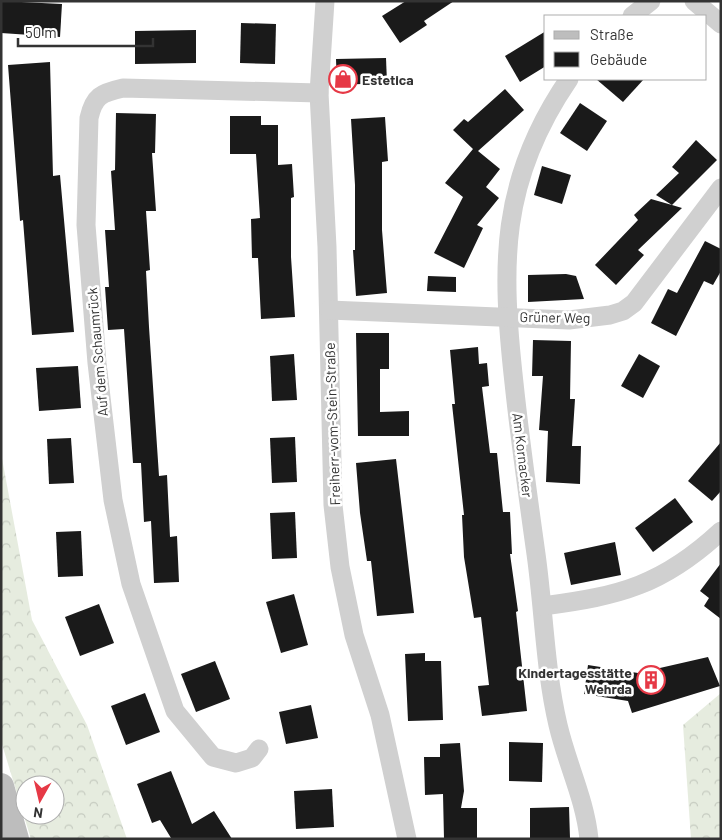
<svg xmlns="http://www.w3.org/2000/svg" width="722" height="840" font-family="Barlow,sans-serif">
<style>
.forest{fill:url(#forest-crowns);fill-rule:evenodd}
.building{fill:#1a1a1a}
.lines{fill:none;stroke-linecap:round;stroke-linejoin:round}
.minor{stroke:#d0d0d0;stroke-width:19}
.secondary{stroke:#bdbdbd;stroke-width:26}
.labels{text-anchor:middle;dominant-baseline:central;stroke-width:5;stroke-linejoin:round;paint-order:stroke}
.poi-label{font-size:14px;font-weight:bold;fill:#333;stroke:#fff;text-anchor:start}
.street-label{font-size:14px;fill:#333;stroke:#fff}
</style>
<defs>
<pattern id="forest-crowns" width="20" height="18" patternUnits="userSpaceOnUse" patternTransform="scale(1.25)"><rect width="20" height="18" fill="#e6ecdf"/><path d="M2 6a3 3 0 1 1 6 0M12 15a3 3 0 1 1 6 0" fill="none" stroke="#c6cbc0"/></pattern>
</defs>
<rect width="100%" height="100%" fill="#fff"/>
<!-- forest -->
<g class="forest">
<path d="M1,453L32,620L87,725L127,839H31L1,741ZM25,785H55V815H25Z"/>
<path d="M721,693V839H691L683,725Z"/>
</g>
<!-- building -->
<g class="building">
<path d="M1,1L62,4L60,37L1,33Z"/>
<path d="M406,1H454L424,21L427,25L400,43L382,16Z"/>
<path d="M241,23L276,24L275,64L240,63Z"/>
<path d="M196,30V63L135,64V31Z"/>
<path d="M546,31V66L520,82L505,56Z"/>
<path d="M386,58L387,83L337,85L336,59Z"/>
<path d="M50,62L53,176L60,175L74,332L32,335L23,220L20,221L8,65Z"/>
<path d="M596,79H644L623,102Z"/>
<path d="M505,89L524,110L478,151L500,169L486,187L499,198L477,225L483,228L464,268L434,253L463,197L445,183L473,149L453,130L464,119L468,122Z"/>
<path d="M580,103L607,121L587,151L560,133Z"/>
<path d="M116,113L156,114L155,153H152L156,211H146L150,270L146,271L149,327L159,476L167,475L170,537L177,536L179,582L154,583L151,521L144,522L141,463H133L124,329L108,330L105,287H109L105,230H115L111,171L115,170Z"/>
<path d="M230,116H261V125H278V165L292,164L294,197L291,198V257L295,317L261,319L258,258H252L251,219L260,218L256,154H230Z"/>
<path d="M385,117L388,161L382,162V230L387,293L356,296L353,250H355V185L351,119Z"/>
<path d="M696,140L717,160L672,205L682,208L638,250L644,255L616,285L595,265L638,220L634,215L651,199L672,205L656,195L679,173L672,167Z"/>
<path d="M542,166L571,175L562,204L534,195Z"/>
<path d="M705,241L721,249V271L713,285L704,281L676,336L651,323L668,289L677,293Z"/>
<path d="M566,274L576,276L584,299L528,302V275Z"/>
<path d="M428,276L456,277V292L427,291Z"/>
<path d="M356,333H389V369H380V412L409,411V436H358Z"/>
<path d="M533,340L571,341L570,399H575L572,446H581L580,484L546,482L548,431L539,430L543,376H532Z"/>
<path d="M478,347L479,364L487,363L489,386L482,387L490,453H497L503,512H510L512,554H510L518,611L516,612L527,711L482,716L478,686L489,685L481,617L474,618L464,557L462,515H464L452,404H455L450,350Z"/>
<path d="M294,354L297,400L272,401L270,356Z"/>
<path d="M639,354L660,366L643,398L621,386Z"/>
<path d="M78,366L81,408L39,411L36,368Z"/>
<path d="M295,437L297,482L272,483L270,438Z"/>
<path d="M71,438L74,483L49,484L47,439Z"/>
<path d="M721,442V491L712,501L688,481Z"/>
<path d="M396,459L414,613L377,616L371,561H367L360,513L356,463Z"/>
<path d="M675,498L693,522L653,552L635,528Z"/>
<path d="M295,512L297,558L272,559L270,513Z"/>
<path d="M81,531L83,576L58,577L56,532Z"/>
<path d="M615,542L621,575L571,585L564,553Z"/>
<path d="M721,563V619L704,606L709,598L700,591Z"/>
<path d="M294,594L308,645L281,653L266,602Z"/>
<path d="M99,604L114,643L80,656L65,617Z"/>
<path d="M425,653V661H441L443,720L408,721L405,654Z"/>
<path d="M708,657L720,686L632,713L628,701L584,694L588,665L638,673Z"/>
<path d="M215,661L230,699L196,712L181,674Z"/>
<path d="M145,693L160,732L126,745L111,706Z"/>
<path d="M311,705L318,738L286,744L279,712Z"/>
<path d="M509,742L543,743L542,782L509,781Z"/>
<path d="M460,743L464,791L461,808H477V839H444L443,794L425,795L424,757H440V744Z"/>
<path d="M171,771L192,824L214,811L232,839H169L171,838L160,820L152,823L137,784Z"/>
<path d="M332,789L334,827L296,829L294,791Z"/>
<path d="M569,807L570,839H530V808Z"/>
</g>
<g class="lines">
<!-- minor -->
<g class="minor">
<path d="M325,1L319,93L327,247L333,505L340,567L354,635L380,715L407,839"/>
<path d="M694,1L721,24"/>
<path d="M632,16L651,1"/>
<path d="M569,79C499,181 501,265 514,383C520,440 528,497 536,554C544,611 545,670 558,725C567,764 585,799 589,839"/>
<path d="M329,310L569,320L610,315L623,311L634,303L721,188"/>
<path d="M543,606C620,596 663,585 721,531"/>
<path d="M259,749L252,758L236,763L213,757L175,711L131,584L113,500L97,363L86,225L89,118C94,96 101,93 123,88L319,93"/>
</g>
<!-- secondary -->
<path class="secondary" d="M1,786L16,839"/>
</g>
<!-- icons -->
<defs>
<symbol id="shop-ring" viewBox="-11 -11 22 22"><circle r="9.5" fill="#fff" stroke="#e63946" stroke-width="1.5"/><path d="M-5-2.5h2.3a2.7 3.5 0 0 1 5.4 0H5L5.5 6h-11ZM-1.5-2.5h3a1.5 2.3 0 0 0-3 0Z" fill="#e63946"/></symbol>
<symbol id="building-ring" viewBox="-11 -11 22 22"><circle r="9.5" fill="#fff" stroke="#e63946" stroke-width="1.5"/><path d="M-4-6H4V6H1V3H-1V6H-4ZM-2.5-4.3h1.7v1.8h-1.7ZM.8-4.3h1.7v1.8H.8ZM-2.5-1h1.7V.8h-1.7ZM.8-1h1.7V.8H.8Z" fill="#e63946"/></symbol>
</defs>
<g fill-rule="evenodd">
<use href="#shop-ring" x="327" y="63" width="32" height="32"/>
<use href="#building-ring" x="635" y="664" width="32" height="32"/>
</g>
<g class="labels">
<!-- poi labels -->
<g class="poi-label">
<text x="362" y="79">Estetica</text>
<text x="632" y="672" text-anchor="end">Kindertagesstätte<tspan x="632" dy="16">Wehrda</tspan></text>
</g>
<!-- street labels -->
<g class="street-label">
<text transform="translate(555 317) rotate(1)">Grüner Weg</text>
<text transform="translate(97 352) rotate(-95)">Auf dem Schaumrück</text>
<text transform="translate(332 424) rotate(-92)">Freiherr-vom-Stein-Straße</text>
<text transform="translate(523 455) rotate(83)">Am Kornacker</text>
</g>
</g>
<!-- border -->
<rect width="722" height="840" fill="none" stroke="#333333" stroke-width="5"/>
<!-- legend -->
<rect x="544" y="15" width="162" height="65" fill="#ffffff" stroke="#adadad"/>
<rect x="554" y="31" width="25" height="8" fill="#bdbdbd" stroke="#adadad"/>
<text x="590" y="40" font-size="15" fill="#333333">Straße</text>
<rect x="554" y="52" width="25" height="15" fill="#1a1a1a" stroke="#adadad"/>
<text x="590" y="65" font-size="15" fill="#333333">Gebäude</text>
<!-- north arrow -->
<g transform="translate(40 800) rotate(188)"><circle r="24" fill="#ffffff" stroke="#adadad"/>
<path d="M0-4L9 19L0 12L-9 19Z" fill="#e63946"/>
<text y="-8" font-size="14" font-weight="bold" text-anchor="middle" fill="#333333">N</text>
</g>
<!-- scale -->
<path d="M18 38v8h135v-8" fill="none" stroke="#333333" stroke-width="2.5"/>
<text x="25" y="38" font-size="15" fill="#333333" stroke="#ffffff" stroke-width="4" paint-order="stroke">50 m</text>
</svg>
